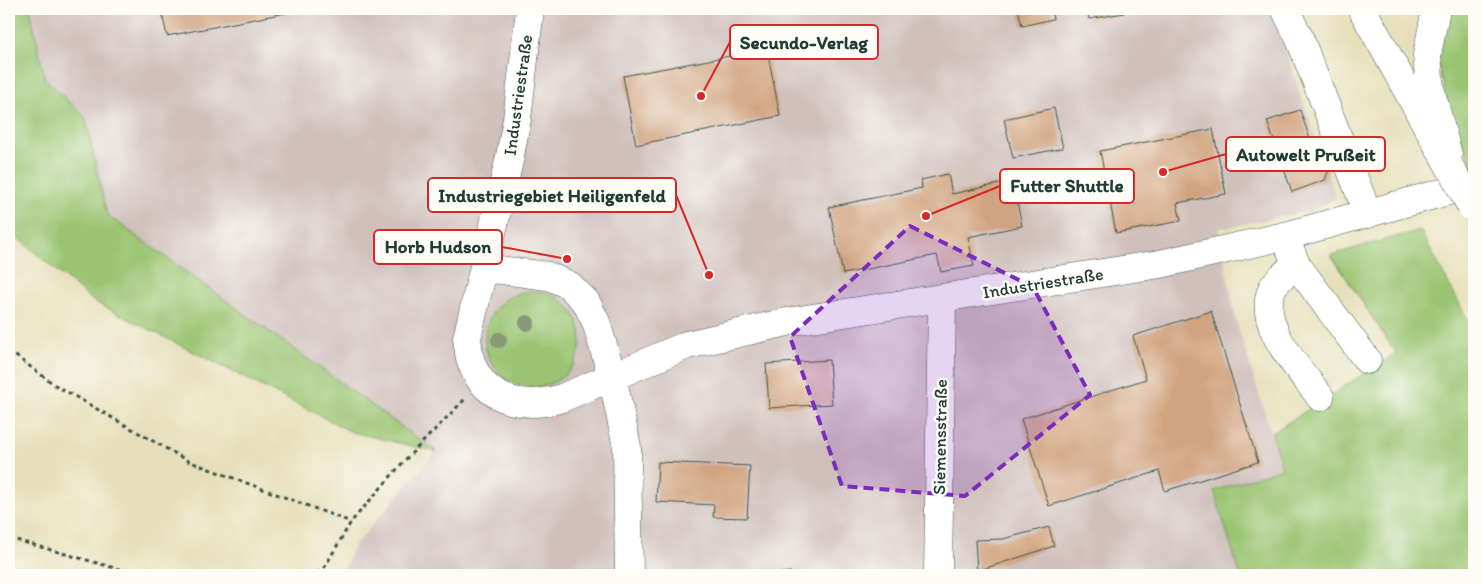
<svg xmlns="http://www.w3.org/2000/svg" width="1483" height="584" font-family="Itim,sans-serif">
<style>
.industrial{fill:#d0c0bc}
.green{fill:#9ac471;stroke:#5c8052}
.building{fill:#d1a481}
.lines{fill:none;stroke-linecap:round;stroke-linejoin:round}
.minor-casing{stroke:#3d5548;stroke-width:29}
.major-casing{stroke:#3d5548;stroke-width:29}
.path{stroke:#3d5548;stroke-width:3;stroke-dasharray:4 4;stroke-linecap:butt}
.minor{stroke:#fff;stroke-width:28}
.major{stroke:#fff;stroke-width:28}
.major-bridge-casing{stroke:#3d5548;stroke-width:29;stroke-linecap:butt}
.major-bridge{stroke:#fff;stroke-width:28}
.tree{fill:#8a9978}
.marked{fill:#7b2cbf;fill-opacity:0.2;stroke:#7b2cbf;stroke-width:4;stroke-dasharray:10 6;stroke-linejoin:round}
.labels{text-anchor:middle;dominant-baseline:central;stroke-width:5;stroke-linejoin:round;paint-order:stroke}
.street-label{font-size:18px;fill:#1f3d34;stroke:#fdfcf7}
.leader{fill:none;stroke:#d62828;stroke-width:2}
.callout-dot{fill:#d62828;stroke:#fdfcf7;stroke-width:2}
.callout{fill:#fdfcf7;stroke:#d62828;stroke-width:2}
.callout-label{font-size:19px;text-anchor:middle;font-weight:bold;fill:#1f3d34}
</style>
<rect width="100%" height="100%" fill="#fdfcf7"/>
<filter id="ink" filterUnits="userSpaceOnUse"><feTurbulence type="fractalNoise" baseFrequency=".02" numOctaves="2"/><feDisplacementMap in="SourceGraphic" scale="10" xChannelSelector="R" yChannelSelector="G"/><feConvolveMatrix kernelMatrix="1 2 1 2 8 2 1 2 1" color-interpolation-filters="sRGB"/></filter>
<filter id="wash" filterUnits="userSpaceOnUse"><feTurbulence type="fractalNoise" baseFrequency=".0096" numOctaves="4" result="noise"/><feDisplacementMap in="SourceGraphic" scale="20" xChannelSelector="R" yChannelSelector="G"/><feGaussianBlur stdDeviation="1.12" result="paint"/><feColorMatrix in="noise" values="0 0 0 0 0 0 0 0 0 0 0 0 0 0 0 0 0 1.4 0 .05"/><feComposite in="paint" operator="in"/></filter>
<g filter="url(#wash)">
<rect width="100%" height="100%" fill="#e7dfb9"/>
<!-- industrial -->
<path class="industrial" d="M30,9H1268L1278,29L1336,198L1310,211L1218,229L1236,321L1282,468L1213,492L1240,575H342L353,547L436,452L107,215L85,118L45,79Z"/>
<!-- green -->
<g class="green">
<path d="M9,9H30L45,79L85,117L107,215L437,452L352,432L93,301L9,231Z"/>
<path d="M1447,9H1474V171L1460,136L1456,137L1437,61Z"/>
<path d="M1420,230L1474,331V575H1240L1214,491L1282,468L1272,433L1396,353L1331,255Z"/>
<circle cx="533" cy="339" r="48"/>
</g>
<g id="blocks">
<!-- building -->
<g class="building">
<path d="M161,9H301V10L167,36Z"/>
<path d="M1018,9H1051L1053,19L1022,26Z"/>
<path d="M1087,9H1123L1124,13L1089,19Z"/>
<path d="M767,49L780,116L636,145L623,76Z"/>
<path d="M1054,108L1063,148L1013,158L1004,119Z"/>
<path d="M1300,110L1318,162L1329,169L1325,180L1292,192L1267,121Z"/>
<path d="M1213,129L1226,194L1177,203L1181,221L1116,233L1100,151Z"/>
<path d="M948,174L952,194L1013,181L1022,226L968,237L974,266L941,272L937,255L843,274L829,207L922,188L921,180Z"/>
<path d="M1211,311L1258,462L1165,491L1159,471L1049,506L1021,419L1146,379L1133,336Z"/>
<path d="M829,360L832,404L769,408L766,364Z"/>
<path d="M658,462L750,466L747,518L713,517L714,505L656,502Z"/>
<path d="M1049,527L1054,546L977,571L975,540L1003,539Z"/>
<path d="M791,572V575H772V574Z"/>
</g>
</g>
</g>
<g filter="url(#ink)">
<use href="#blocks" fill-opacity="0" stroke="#3d5548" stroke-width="1"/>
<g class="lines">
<defs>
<g id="minor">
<path d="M530,9L517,119L509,161L467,338C468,346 469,355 471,362C486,403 525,409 562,398L687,345L787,322L1160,264L1285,236L1474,184"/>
<path d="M1285,9L1299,37L1368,214"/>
<path d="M1436,9L1427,55L1430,88L1448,155"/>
<path d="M1290,249L1296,264L1367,360"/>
<path d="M1296,264C1289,271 1276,280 1272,289C1256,326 1300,369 1320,397"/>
<path d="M484,268L548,276L569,285L586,302L596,322L612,376L627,447L629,575"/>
<path d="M938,575L942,298"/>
</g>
<path id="major" d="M1362,9L1452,171"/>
</defs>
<!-- minor casing -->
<use href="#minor" class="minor-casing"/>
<!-- major casing -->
<use href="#major" class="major-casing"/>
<!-- path -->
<g class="path">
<path d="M9,351L55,385L188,461L351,522"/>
<path d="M9,538L136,574L201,575"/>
<path d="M276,575L321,572"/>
<path d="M320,575L351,522L406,459L466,398"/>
</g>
<!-- minor -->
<use href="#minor" class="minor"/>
<!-- major -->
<use href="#major" class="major"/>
<defs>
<path id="major-bridge" d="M1452,171L1471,206"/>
</defs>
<!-- major-bridge casing -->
<use href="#major-bridge" class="major-bridge-casing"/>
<!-- major-bridge -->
<use href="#major-bridge" class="major-bridge"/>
</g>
<!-- trees -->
<g class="tree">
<circle cx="527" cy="323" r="8"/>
<circle cx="499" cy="340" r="8"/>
</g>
</g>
<!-- marked area -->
<path class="marked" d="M910,226L1033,287L1090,395L965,496L842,486L790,337Z"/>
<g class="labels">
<!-- street labels -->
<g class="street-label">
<text transform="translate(518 95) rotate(-82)">Industriestraße</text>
<text transform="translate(1043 283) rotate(-9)">Industriestraße</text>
<text transform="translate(940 437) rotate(-89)">Siemensstraße</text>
</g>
</g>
<!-- callouts -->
<path class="leader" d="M701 96L730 42M1163 172L1226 154M926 216L1000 186M709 275L676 195M567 259L502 247"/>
<g class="callout-dot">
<circle cx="701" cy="96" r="5"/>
<circle cx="1163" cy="172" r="5"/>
<circle cx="926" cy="216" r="5"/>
<circle cx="709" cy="275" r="5"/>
<circle cx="567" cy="259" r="5"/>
</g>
<g class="callout">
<rect x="730" y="25" width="148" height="34" rx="5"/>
<rect x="1226" y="137" width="159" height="34" rx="5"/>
<rect x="1000" y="169" width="134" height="34" rx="5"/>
<rect x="428" y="178" width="248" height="34" rx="5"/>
<rect x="374" y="230" width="128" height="34" rx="5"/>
</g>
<g class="callout-label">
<text x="804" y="49">Secundo-Verlag</text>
<text x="1306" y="161">Autowelt Prußeit</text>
<text x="1067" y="192">Futter Shuttle</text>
<text x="552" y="202">Industriegebiet Heiligenfeld</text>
<text x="438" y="253">Horb Hudson</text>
</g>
<!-- margin -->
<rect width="1483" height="584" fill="none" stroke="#fdfcf7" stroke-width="30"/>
</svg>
